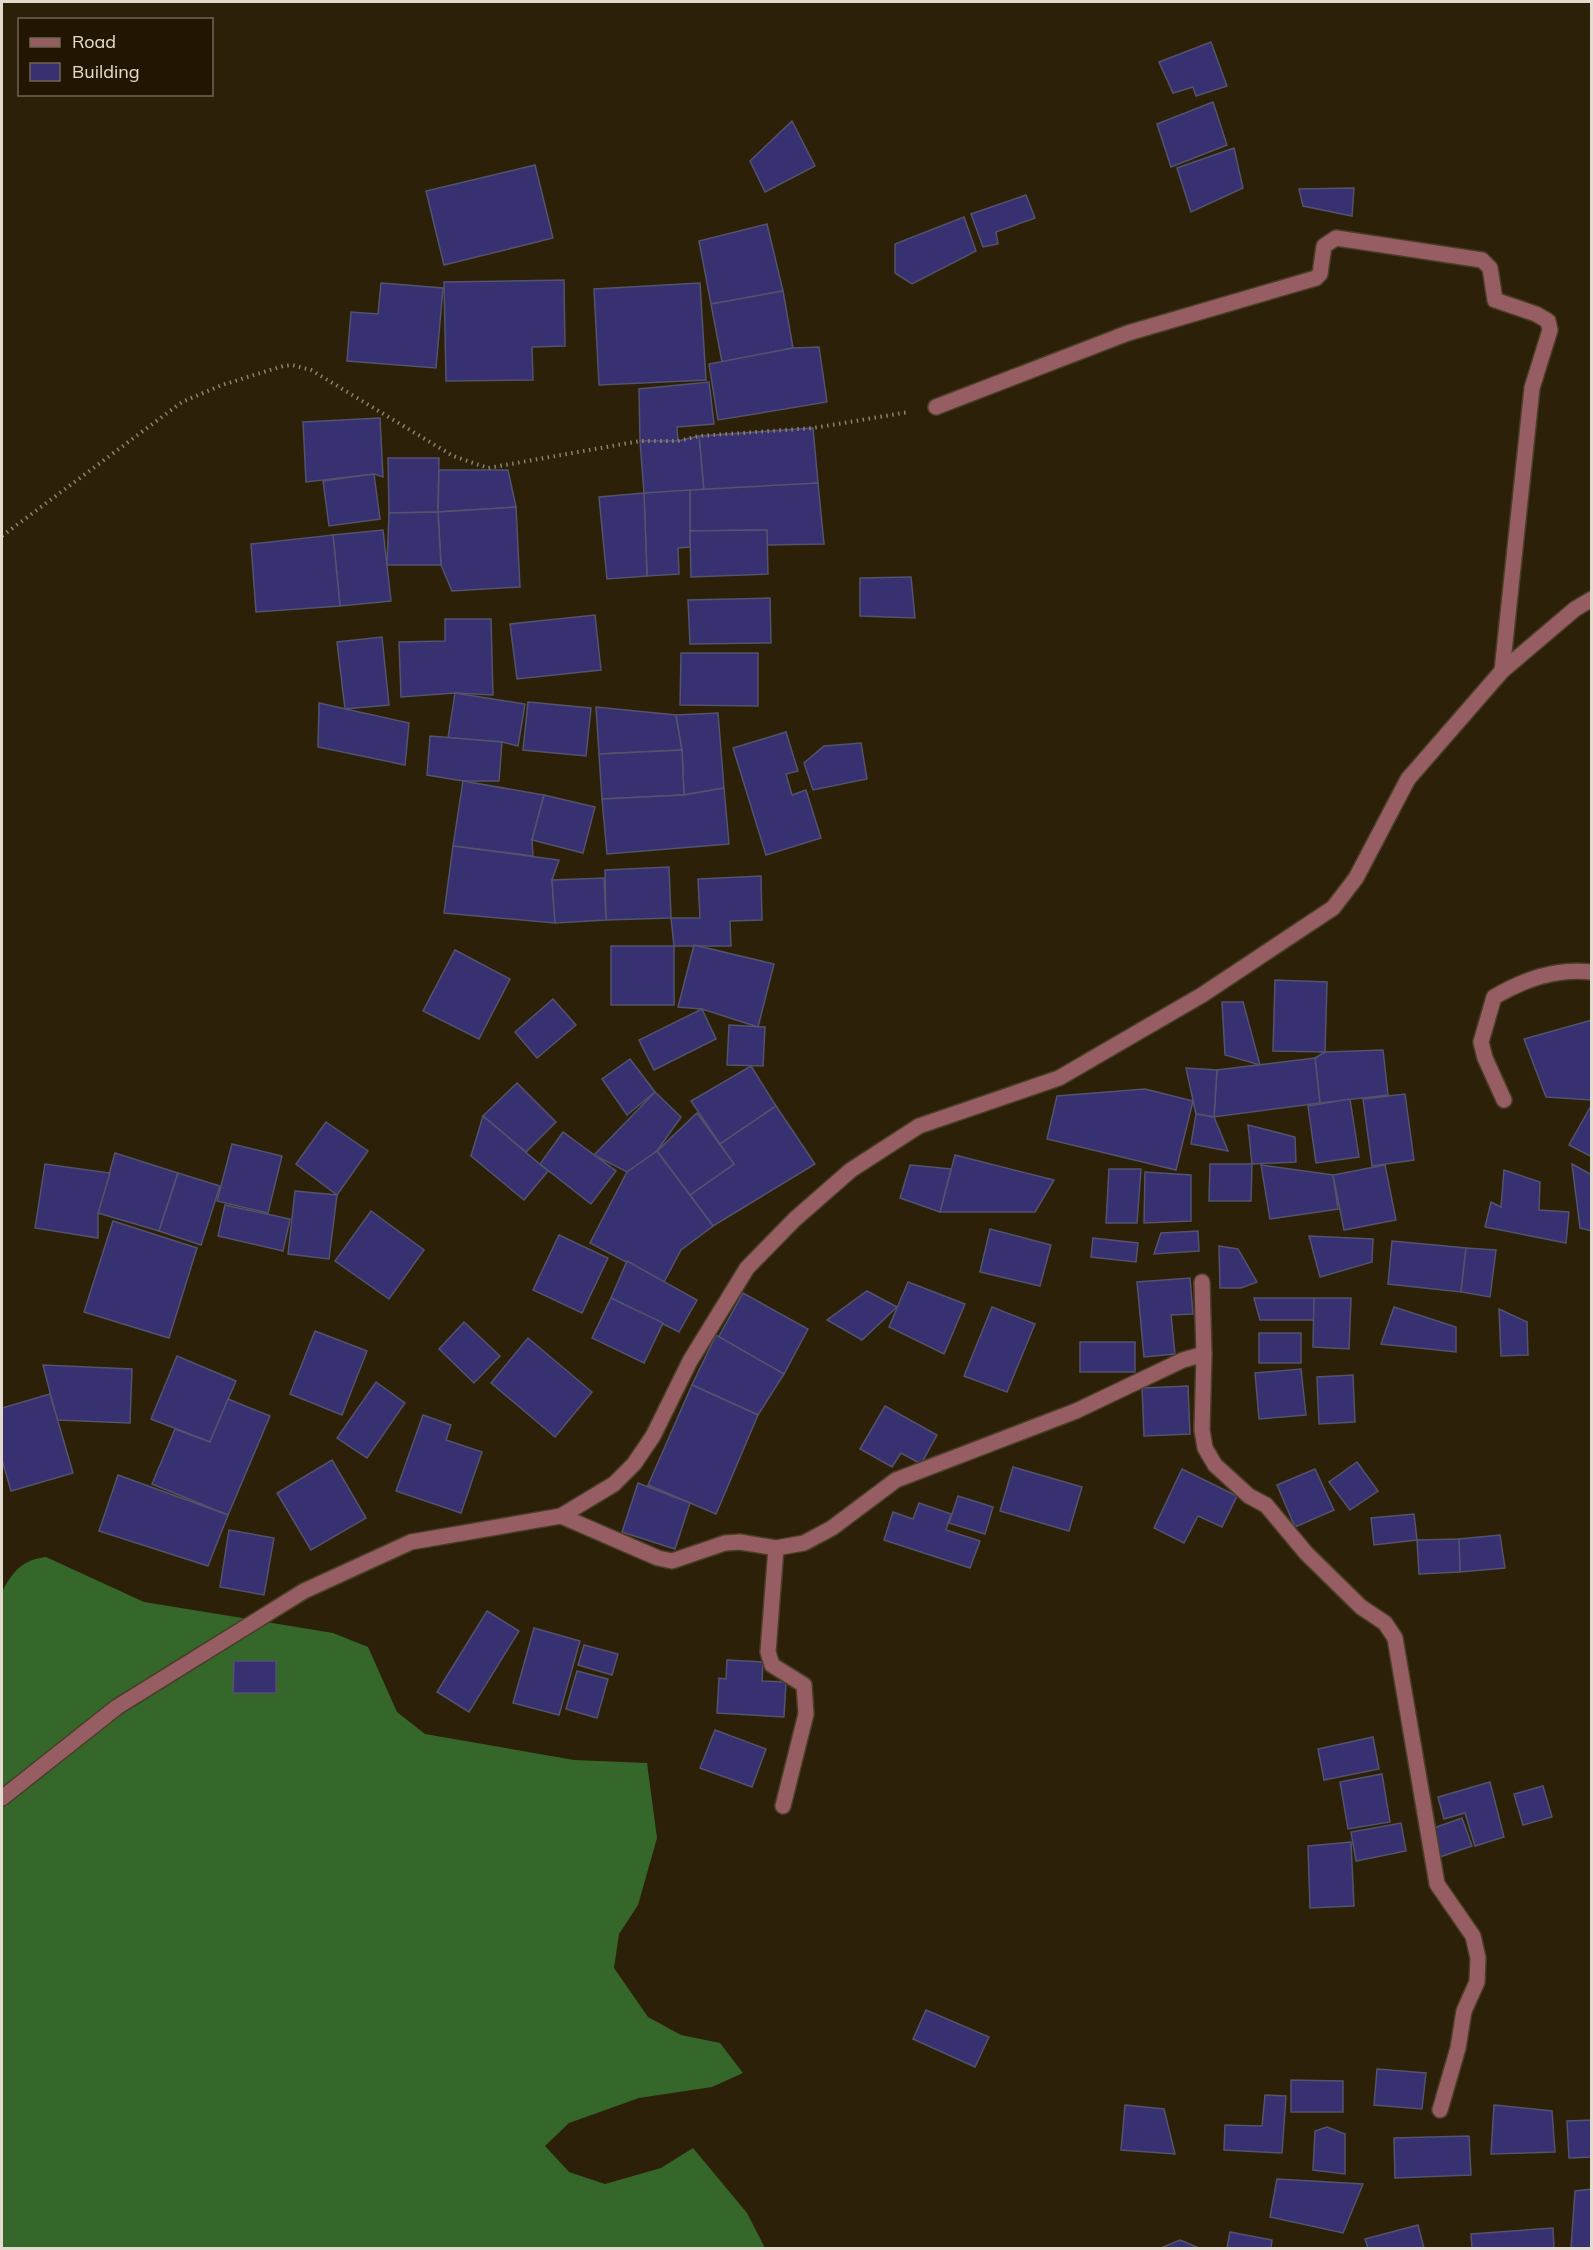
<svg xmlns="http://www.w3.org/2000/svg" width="1593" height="2250" font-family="Mulish,sans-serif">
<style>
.forest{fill:#35672a}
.building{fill:#373172;stroke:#53536d;stroke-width:1.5}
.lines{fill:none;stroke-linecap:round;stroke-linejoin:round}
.minor-casing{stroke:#4a3e28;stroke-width:18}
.path{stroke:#8d8270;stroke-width:4;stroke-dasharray:1.5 4.5;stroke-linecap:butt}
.minor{stroke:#965d63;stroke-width:15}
</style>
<rect width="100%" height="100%" fill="#2d2008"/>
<!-- forest -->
<path class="forest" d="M46,1557L144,1602L333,1633L368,1647L397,1712L425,1734L574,1760L647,1763L657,1838L638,1905L619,1934L614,1968L648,2017L681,2035L720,2043L743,2073L712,2087L639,2098L569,2123L545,2146L569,2172L605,2184L661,2168L693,2148L747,2213L765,2248H2V1592C13,1571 22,1560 46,1557Z"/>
<!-- building -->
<g class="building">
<path d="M1211,42L1227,86L1196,96L1193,87L1173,93L1159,62Z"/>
<path d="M1213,102L1227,145L1171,167L1157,124Z"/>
<path d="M792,121L815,166L765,192L750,161Z"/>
<path d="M1234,148L1243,188L1191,212L1177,168Z"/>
<path d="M535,165L553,238L444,265L426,191Z"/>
<path d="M1354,188L1352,216L1303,206L1299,189Z"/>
<path d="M1026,195L1035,218L996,232L998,244L983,247L971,214Z"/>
<path d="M964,217L976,251L912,284L895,273V244Z"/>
<path d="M767,224L783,291L711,304L699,241Z"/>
<path d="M564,280L565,346L532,347L533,380L446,381L444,282Z"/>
<path d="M381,283L443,288L436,368L347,361L351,312L378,314Z"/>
<path d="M700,283L706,380L599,385L594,289Z"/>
<path d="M783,291L793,348L722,362L711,304Z"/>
<path d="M819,347L827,402L718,420L709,364L793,348Z"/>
<path d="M709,382L714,424L677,427L678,441H640L639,389Z"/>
<path d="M380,418L383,477L374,474L306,482L303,422Z"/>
<path d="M813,428L818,483L704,492L699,436Z"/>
<path d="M699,436L704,492L644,493L640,441H678Z"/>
<path d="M388,458H439L438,512L389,513Z"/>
<path d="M439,470H508L516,507L438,512Z"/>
<path d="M374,474L380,519L329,526L323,481Z"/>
<path d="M818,483L824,544L767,545V530L690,531V490Z"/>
<path d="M690,490V547L678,548L679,574L647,576L644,493Z"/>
<path d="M644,493L647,576L607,579L599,497Z"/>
<path d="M516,507L520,587L452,591L441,565L438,512Z"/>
<path d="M438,512L441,565H387L389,513Z"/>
<path d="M383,530L391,601L340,606L333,535Z"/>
<path d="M767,530L768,574L691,577L690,531Z"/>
<path d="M333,535L340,606L256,612L251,544Z"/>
<path d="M911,577L915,618L860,616V578Z"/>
<path d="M770,598L771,643L690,644L688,600Z"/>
<path d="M595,615L601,670L517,679L510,624Z"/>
<path d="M445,619H491L493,695L455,693L401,697L399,642L445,641Z"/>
<path d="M382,637L389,705L345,709L337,642Z"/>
<path d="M681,653H758V706L680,705Z"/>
<path d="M455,693L525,704L518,746L502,742L448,738Z"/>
<path d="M528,702L591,708L586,756L523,750Z"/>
<path d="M319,703L409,723L405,765L318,747Z"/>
<path d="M596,707L676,715L682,750L599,754Z"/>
<path d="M718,713L724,788L684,795L682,750L676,715Z"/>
<path d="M786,732L798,771L786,774L792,795L806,790L821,838L766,855L733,748Z"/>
<path d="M430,736L502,742L499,781H463L427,775Z"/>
<path d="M861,743L867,779L813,790L804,763L824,746Z"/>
<path d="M682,750L684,795L602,799L599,754Z"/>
<path d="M463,781L544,795L532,840L533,856L453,846Z"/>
<path d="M724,788L729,844L607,854L602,799L684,795Z"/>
<path d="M544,795L595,807L583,853L532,840Z"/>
<path d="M453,846L559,860L552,880L555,923L444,913Z"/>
<path d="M669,867L671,918L606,920L605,870Z"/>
<path d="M761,876L762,920L730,921L731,946H674L671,918H700L698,879Z"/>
<path d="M604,878L606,920L555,923L552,880Z"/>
<path d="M694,945L774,964L758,1027L702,1009L678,1007Z"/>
<rect x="611" y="946" width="63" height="59"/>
<path d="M455,950L510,979L479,1039L423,1011Z"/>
<path d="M1275,980L1327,982L1325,1052L1273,1051Z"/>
<path d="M553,999L576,1025L537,1058L515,1032Z"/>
<path d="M1222,1002H1243L1260,1065L1225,1055Z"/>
<path d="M702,1009L716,1039L654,1070L639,1040Z"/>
<path d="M1592,1020V1100L1546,1097L1524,1039Z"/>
<path d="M729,1025L765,1027L763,1066L727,1065Z"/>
<path d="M1383,1050L1388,1095L1320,1103L1315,1058L1325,1052Z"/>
<path d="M1315,1058L1320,1103L1214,1117L1217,1070Z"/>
<path d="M630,1059L655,1092L627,1115L602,1079Z"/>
<path d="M751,1066L776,1106L720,1144L691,1101Z"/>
<path d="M1186,1068L1217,1070L1214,1117L1196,1114Z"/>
<path d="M517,1083L556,1122L526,1152L483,1116Z"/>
<path d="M1145,1089L1193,1101L1176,1170L1047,1139L1057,1096Z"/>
<path d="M655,1092L681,1117L657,1151L627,1172L594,1155Z"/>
<path d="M1405,1094L1414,1160L1372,1166L1363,1099Z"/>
<path d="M1350,1099L1359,1157L1316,1163L1308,1106Z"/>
<path d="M1592,1104V1157L1569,1145Z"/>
<path d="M776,1106L815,1164L713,1226L690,1195L734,1164L720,1144Z"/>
<path d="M697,1113L734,1164L690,1195L657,1151Z"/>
<path d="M1196,1114L1214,1117L1228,1151L1191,1144Z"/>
<path d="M483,1116L548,1171L524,1200L471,1156Z"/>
<path d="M326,1122L368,1151L337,1195L296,1164Z"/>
<path d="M1248,1125L1295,1137L1296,1162L1252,1164Z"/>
<path d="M563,1132L616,1171L591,1204L540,1164Z"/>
<path d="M232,1144L282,1156L268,1213L217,1201Z"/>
<path d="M657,1151L713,1226L681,1250L664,1282L590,1243L627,1172Z"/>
<path d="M115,1153L178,1173L159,1231L98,1213Z"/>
<path d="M955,1155L1054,1180L1035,1212H940Z"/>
<path d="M45,1164L110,1173L98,1213V1238L35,1228Z"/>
<path d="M1210,1164H1252L1251,1201H1209Z"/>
<path d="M1572,1164L1592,1175V1231L1580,1228Z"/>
<path d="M910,1165L951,1169L940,1212L900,1198Z"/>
<path d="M1261,1165L1333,1175L1338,1209L1270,1219Z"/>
<path d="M1385,1165L1396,1220L1344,1230L1333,1175Z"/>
<path d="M1109,1169H1141L1137,1223H1106Z"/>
<path d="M1504,1170L1540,1182L1539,1210L1569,1212L1566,1243L1485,1227L1491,1202L1501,1207Z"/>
<path d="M1145,1172L1191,1175V1221L1144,1223Z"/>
<path d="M178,1173L220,1186L201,1245L159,1231Z"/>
<path d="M295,1191L337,1195L329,1259L288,1254Z"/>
<path d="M225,1205L290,1219L283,1251L218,1236Z"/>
<path d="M371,1211L424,1250L389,1299L335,1261Z"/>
<path d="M113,1221L197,1248L169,1338L84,1312Z"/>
<path d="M990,1229L1051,1245L1040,1286L980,1272Z"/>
<path d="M1198,1231L1199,1251L1154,1254L1161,1233Z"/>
<path d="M559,1235L608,1258L582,1313L533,1290Z"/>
<path d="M1309,1236L1373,1239L1372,1262L1320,1277Z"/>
<path d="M1093,1238L1138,1243L1136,1262L1091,1257Z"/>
<path d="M1392,1241L1466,1248L1461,1292L1388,1284Z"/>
<path d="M1219,1246L1238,1249L1257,1282L1241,1288H1220Z"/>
<path d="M1466,1248L1496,1250L1490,1297L1461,1292Z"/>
<path d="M627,1261L697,1300L679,1332L611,1298Z"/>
<path d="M1190,1278L1193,1314L1171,1315L1175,1354L1144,1357L1137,1282Z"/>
<path d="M908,1282L965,1304L944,1354L889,1327Z"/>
<path d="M867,1291L897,1307L862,1340L827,1320Z"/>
<path d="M743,1293L808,1329L784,1374L718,1338Z"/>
<path d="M611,1298L663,1323L644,1363L592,1338Z"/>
<path d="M1254,1298H1314V1320H1260Z"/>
<path d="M1314,1298H1351L1349,1349L1313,1347Z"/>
<path d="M992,1307L1035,1324L1007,1392L964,1376Z"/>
<path d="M1394,1307L1456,1327V1352L1381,1344Z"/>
<path d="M1499,1309L1527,1322L1528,1355L1501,1356Z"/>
<path d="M464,1322L500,1356L474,1383L439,1349Z"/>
<path d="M315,1331L367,1351L342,1415L290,1394Z"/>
<rect x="1259" y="1333" width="42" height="30"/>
<path d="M716,1335L784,1374L758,1415L692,1385Z"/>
<path d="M528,1338L592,1392L555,1437L491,1383Z"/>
<rect x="1080" y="1342" width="55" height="30"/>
<path d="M177,1356L236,1381L210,1442L151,1419Z"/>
<path d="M43,1365L132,1369L130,1423L57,1420Z"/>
<path d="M1301,1369L1306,1415L1259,1419L1255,1373Z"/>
<path d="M1353,1375L1355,1422L1319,1424L1317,1377Z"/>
<path d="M376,1382L405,1403L367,1458L337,1438Z"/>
<path d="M692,1385L758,1415L716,1514L648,1485Z"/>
<path d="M1188,1386L1190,1434L1144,1436L1142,1388Z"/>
<path d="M50,1394L73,1473L11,1491L2,1460V1408Z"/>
<path d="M228,1399L270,1416L228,1515L152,1484L175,1429L210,1442Z"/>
<path d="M885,1406L937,1435L921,1464L901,1453L892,1467L860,1449Z"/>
<path d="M423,1415L451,1425L446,1440L482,1452L461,1513L396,1491Z"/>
<path d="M332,1460L366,1518L311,1550L277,1493Z"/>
<path d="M1357,1462L1378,1491L1350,1510L1329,1482Z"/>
<path d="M1013,1467L1082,1487L1069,1531L1000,1511Z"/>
<path d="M1182,1469L1237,1496L1222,1527L1198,1516L1184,1543L1154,1528Z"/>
<path d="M1315,1469L1334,1510L1295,1527L1277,1485Z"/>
<path d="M118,1475L228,1515L208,1566L99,1531Z"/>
<path d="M638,1483L690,1503L675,1549L622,1532Z"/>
<path d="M958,1496L993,1507L985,1534L949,1523Z"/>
<path d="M919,1503L951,1514L946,1530L980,1541L970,1568L884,1540L893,1512L913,1519Z"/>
<path d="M1414,1514L1417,1540L1374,1545L1371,1518Z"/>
<path d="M229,1530L274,1538L264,1595L220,1587Z"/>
<path d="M1500,1535L1505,1568L1460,1572L1459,1539Z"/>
<path d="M1459,1539L1460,1572L1419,1574L1417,1540Z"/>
<path d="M487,1611L519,1631L469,1712L437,1692Z"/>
<path d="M534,1628L580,1641L559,1715L513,1703Z"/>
<path d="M584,1645L618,1654L612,1675L578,1665Z"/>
<path d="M727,1660L763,1662L762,1681L786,1682L784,1717L717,1713L719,1678L726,1679Z"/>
<path d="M234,1661H276V1693H233Z"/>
<path d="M577,1671L608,1679L597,1718L566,1709Z"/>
<path d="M715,1730L766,1749L752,1787L700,1768Z"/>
<path d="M1373,1737L1379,1769L1324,1780L1318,1749Z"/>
<path d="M1382,1774L1390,1822L1348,1829L1340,1782Z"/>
<path d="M1490,1782L1504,1837L1475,1846L1465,1813L1444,1819L1438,1797Z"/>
<path d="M1543,1786L1552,1817L1523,1825L1514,1794Z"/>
<path d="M1462,1818L1472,1846L1440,1857L1431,1829Z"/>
<path d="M1401,1823L1406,1851L1356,1861L1351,1832Z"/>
<path d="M1351,1842L1354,1906L1310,1908L1308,1846Z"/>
<path d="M926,2010L989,2037L975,2067L913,2039Z"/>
<path d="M1377,2069L1426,2073L1422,2109L1374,2105Z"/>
<path d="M1291,2080L1343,2081V2112H1291Z"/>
<path d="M1265,2095L1286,2096L1282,2153L1224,2150L1225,2125L1262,2126Z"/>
<path d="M1125,2105L1164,2109L1175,2154L1121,2150Z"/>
<path d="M1494,2105L1552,2111L1555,2152L1491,2154Z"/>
<path d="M1592,2120V2157L1569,2158L1567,2121Z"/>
<path d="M1327,2127L1345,2134V2174L1313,2170L1315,2131Z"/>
<path d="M1469,2136L1471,2175L1395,2178L1394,2138Z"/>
<path d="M1277,2179L1363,2184L1343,2233L1270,2217Z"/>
<path d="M1592,2189V2248H1571L1575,2191Z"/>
<path d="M1418,2225L1424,2248H1368L1365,2239Z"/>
<path d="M1553,2228L1554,2248H1472L1471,2234Z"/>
<path d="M1230,2232L1272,2240L1271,2248H1227Z"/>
<path d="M1180,2240L1199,2248H1160H1161Z"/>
</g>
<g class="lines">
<defs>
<g id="minor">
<path d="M936,407L1128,333L1316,278L1320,274L1324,246L1336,238L1482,260L1490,268L1495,300L1536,314L1548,321L1550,330L1532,388L1502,671"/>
<path d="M1504,1100L1485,1058L1481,1042L1494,997C1525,979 1556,968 1592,972"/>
<path d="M1202,1282L1204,1354"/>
<path d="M561,1516L658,1558L672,1561L725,1543L740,1542L776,1548L804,1543L832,1528L896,1480L1076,1411L1183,1360L1204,1354L1202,1430L1205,1448L1215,1465L1249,1496L1266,1505L1306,1553L1361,1607L1385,1623L1395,1638L1437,1884L1473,1936L1478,1958L1477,1982L1464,2011L1458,2048L1440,2110"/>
<path d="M776,1548L768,1652L772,1665L804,1685L806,1714L783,1806"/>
<path d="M2,1798L117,1707L304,1591L411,1542L561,1516L614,1484L634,1464L653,1436L690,1361L747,1268L795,1219L851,1170L919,1126L1059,1078L1202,995L1333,908L1356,878L1408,779L1502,671L1575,609L1592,599"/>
</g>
</defs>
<!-- minor casing -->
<use href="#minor" class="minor-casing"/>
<!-- path -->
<path class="path" d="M2,536L182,402L222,385L283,366L292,365L311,370L453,456L488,468L640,441H678L699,436L813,428L909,412"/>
<!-- minor -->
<use href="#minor" class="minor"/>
</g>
<!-- border -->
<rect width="1593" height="2250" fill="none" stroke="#e3dbcd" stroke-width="6"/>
<!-- legend -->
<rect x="18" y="18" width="195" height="78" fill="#231601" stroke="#706553" stroke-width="1.5"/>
<rect x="30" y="38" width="30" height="9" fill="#965d63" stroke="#706553" stroke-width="1.5"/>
<text x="72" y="48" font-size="18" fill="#e3dbcd">Road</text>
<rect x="30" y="63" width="30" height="18" fill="#373172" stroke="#706553" stroke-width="1.5"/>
<text x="72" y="78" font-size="18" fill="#e3dbcd">Building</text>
</svg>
